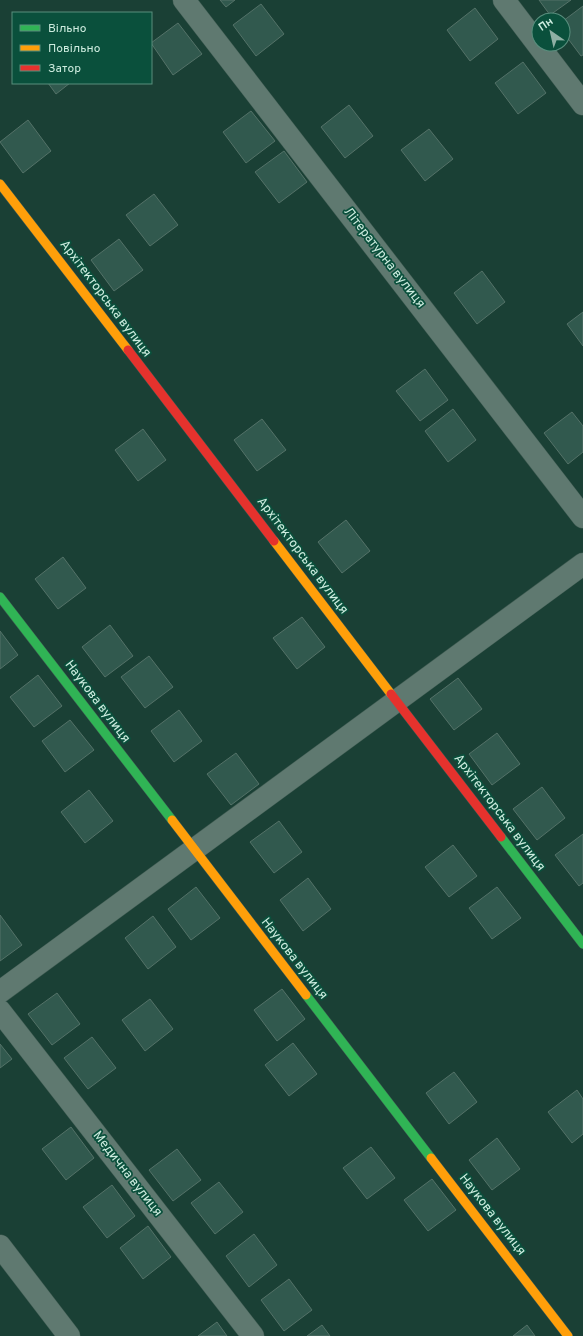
<svg xmlns="http://www.w3.org/2000/svg" width="583" height="1336" font-family="Overpass,sans-serif">
<style>
.building{fill:#31594e;stroke:#547268}
.lines{fill:none;stroke-linecap:round;stroke-linejoin:round}
.street-casing{stroke:#3d5950;stroke-width:23}
.fast-casing{stroke:#3d5950;stroke-width:10}
.slow-casing{stroke:#3d5950;stroke-width:10}
.jam-casing{stroke:#3d5950;stroke-width:10}
.street{stroke:#5f7970;stroke-width:22}
.fast{stroke:#30b455;stroke-width:9}
.slow{stroke:#ff9f0a;stroke-width:9}
.jam{stroke:#e5322d;stroke-width:9}
.labels{text-anchor:middle;dominant-baseline:central;stroke-width:3.5;stroke-linejoin:round;paint-order:stroke}
.street-label{font-size:13px;fill:#cdecdf;stroke:#0a503c}
</style>
<rect width="100%" height="100%" fill="#1a4035"/>
<!-- building -->
<g class="building">
<path d="M220,0H235L226,7Z"/>
<path d="M539,0H571L550,15Z"/>
<path d="M261,4L284,34L256,56L233,25Z"/>
<path d="M583,6V55L581,56L563,32V21Z"/>
<path d="M475,8L498,39L470,61L447,30Z"/>
<path d="M178,23L202,54L173,75L151,43Z"/>
<path d="M523,62L546,93L518,114L495,83Z"/>
<path d="M48,83H70L56,94Z"/>
<path d="M349,105L373,136L345,158L321,127Z"/>
<path d="M251,111L275,141L246,163L223,132Z"/>
<path d="M28,120L51,151L23,173L0,142Z"/>
<path d="M429,129L453,159L425,181L401,150Z"/>
<path d="M284,151L307,182L279,203L255,172Z"/>
<path d="M154,194L178,225L150,246L126,215Z"/>
<path d="M119,239L143,270L114,291L91,260Z"/>
<path d="M482,271L505,302L477,324L454,293Z"/>
<path d="M583,312V346L567,324Z"/>
<path d="M425,369L448,400L420,421L396,391Z"/>
<path d="M453,409L476,440L448,462L425,431Z"/>
<path d="M572,412L583,426V452L568,464L544,433Z"/>
<path d="M262,419L286,450L257,471L234,440Z"/>
<path d="M143,429L166,460L138,481L115,450Z"/>
<path d="M346,520L370,551L342,573L318,542Z"/>
<path d="M63,557L86,588L58,609L35,579Z"/>
<path d="M302,617L325,647L297,669L273,638Z"/>
<path d="M110,625L133,656L105,677L82,647Z"/>
<path d="M0,631L18,655L0,669Z"/>
<path d="M149,656L173,687L145,708L121,677Z"/>
<path d="M38,675L62,706L34,727L10,697Z"/>
<path d="M458,678L482,709L454,730L430,699Z"/>
<path d="M179,710L202,741L174,762L151,731Z"/>
<path d="M70,720L94,750L65,772L42,741Z"/>
<path d="M497,733L520,764L492,785L469,754Z"/>
<path d="M236,753L259,784L231,805L207,774Z"/>
<path d="M542,787L565,818L537,840L513,809Z"/>
<path d="M89,790L113,821L85,843L61,812Z"/>
<path d="M279,821L302,852L274,873L250,842Z"/>
<path d="M583,834V883L579,886L555,855Z"/>
<path d="M453,845L477,876L449,897L425,867Z"/>
<path d="M308,878L331,909L303,931L280,900Z"/>
<path d="M196,887L220,918L191,940L168,909Z"/>
<path d="M497,887L521,918L492,939L469,908Z"/>
<path d="M0,915L22,945L0,961Z"/>
<path d="M153,916L176,947L148,969L125,938Z"/>
<path d="M282,989L305,1019L277,1041L254,1010Z"/>
<path d="M57,993L80,1024L52,1045L28,1014Z"/>
<path d="M150,999L173,1029L145,1051L122,1020Z"/>
<path d="M92,1037L116,1068L88,1089L64,1058Z"/>
<path d="M293,1043L317,1074L289,1096L265,1065Z"/>
<path d="M0,1044L12,1059L0,1068Z"/>
<path d="M454,1072L477,1102L449,1124L426,1093Z"/>
<path d="M577,1090L583,1099V1134L572,1143L548,1112Z"/>
<path d="M71,1127L94,1158L66,1180L42,1149Z"/>
<path d="M497,1138L520,1169L492,1190L469,1160Z"/>
<path d="M371,1147L395,1178L367,1199L343,1168Z"/>
<path d="M177,1149L201,1180L173,1201L149,1170Z"/>
<path d="M432,1179L456,1210L428,1231L404,1200Z"/>
<path d="M219,1182L243,1212L215,1234L191,1203Z"/>
<path d="M112,1185L135,1216L107,1238L83,1207Z"/>
<path d="M148,1226L171,1257L143,1279L120,1248Z"/>
<path d="M254,1234L277,1265L249,1287L226,1256Z"/>
<path d="M289,1279L312,1310L284,1331L261,1300Z"/>
<path d="M217,1322L227,1336H198Z"/>
<path d="M322,1325L330,1336H307Z"/>
<path d="M527,1325L535,1336H513Z"/>
</g>
<g class="lines">
<defs>
<g id="street">
<path d="M184,0L583,517"/>
<path d="M504,0L583,104"/>
<path d="M0,992L583,564"/>
<path d="M0,1011L253,1336"/>
<path d="M0,1246L69,1336"/>
</g>
<g id="fast">
<path d="M0,597L172,820"/>
<path d="M501,837L583,944"/>
<path d="M306,995L431,1158"/>
</g>
<g id="slow">
<path d="M0,184L128,350"/>
<path d="M274,541L391,694"/>
<path d="M172,820L306,995"/>
<path d="M431,1158L568,1336"/>
</g>
<g id="jam">
<path d="M128,350L274,541"/>
<path d="M391,694L501,837"/>
</g>
</defs>
<!-- street casing -->
<use href="#street" class="street-casing"/>
<!-- fast casing -->
<use href="#fast" class="fast-casing"/>
<!-- slow casing -->
<use href="#slow" class="slow-casing"/>
<!-- jam casing -->
<use href="#jam" class="jam-casing"/>
<!-- street -->
<use href="#street" class="street"/>
<!-- fast -->
<use href="#fast" class="fast"/>
<!-- slow -->
<use href="#slow" class="slow"/>
<!-- jam -->
<use href="#jam" class="jam"/>
</g>
<g class="labels">
<!-- street labels -->
<g class="street-label">
<text transform="translate(384 258) rotate(52)">Літературна вулиця</text>
<text transform="translate(105 299) rotate(53)">Архітекторська вулиця</text>
<text transform="translate(302 556) rotate(53)">Архітекторська вулиця</text>
<text transform="translate(97 702) rotate(53)">Наукова вулиця</text>
<text transform="translate(499 813) rotate(53)">Архітекторська вулиця</text>
<text transform="translate(294 959) rotate(52)">Наукова вулиця</text>
<text transform="translate(127 1174) rotate(52)">Медична вулиця</text>
<text transform="translate(492 1215) rotate(52)">Наукова вулиця</text>
</g>
</g>
<!-- legend -->
<rect x="12" y="12" width="140" height="72" fill="#0a503c" stroke="#588e7d"/>
<rect x="20" y="25" width="20" height="6" fill="#30b455" stroke="#588e7d"/>
<text x="48" y="32" font-size="12" fill="#cdecdf">Вільно</text>
<rect x="20" y="45" width="20" height="6" fill="#ff9f0a" stroke="#588e7d"/>
<text x="48" y="52" font-size="12" fill="#cdecdf">Повільно</text>
<rect x="20" y="65" width="20" height="6" fill="#e5322d" stroke="#588e7d"/>
<text x="48" y="72" font-size="12" fill="#cdecdf">Затор</text>
<!-- north arrow -->
<g transform="translate(551 32) rotate(326)"><circle r="19" fill="#0a503c" stroke="#588e7d"/>
<path d="M0-3L7 15L0 10L-7 15Z" fill="#8eb0a4"/>
<text y="-6" font-size="11" font-weight="bold" text-anchor="middle" fill="#cdecdf">Пн</text>
</g>
</svg>
